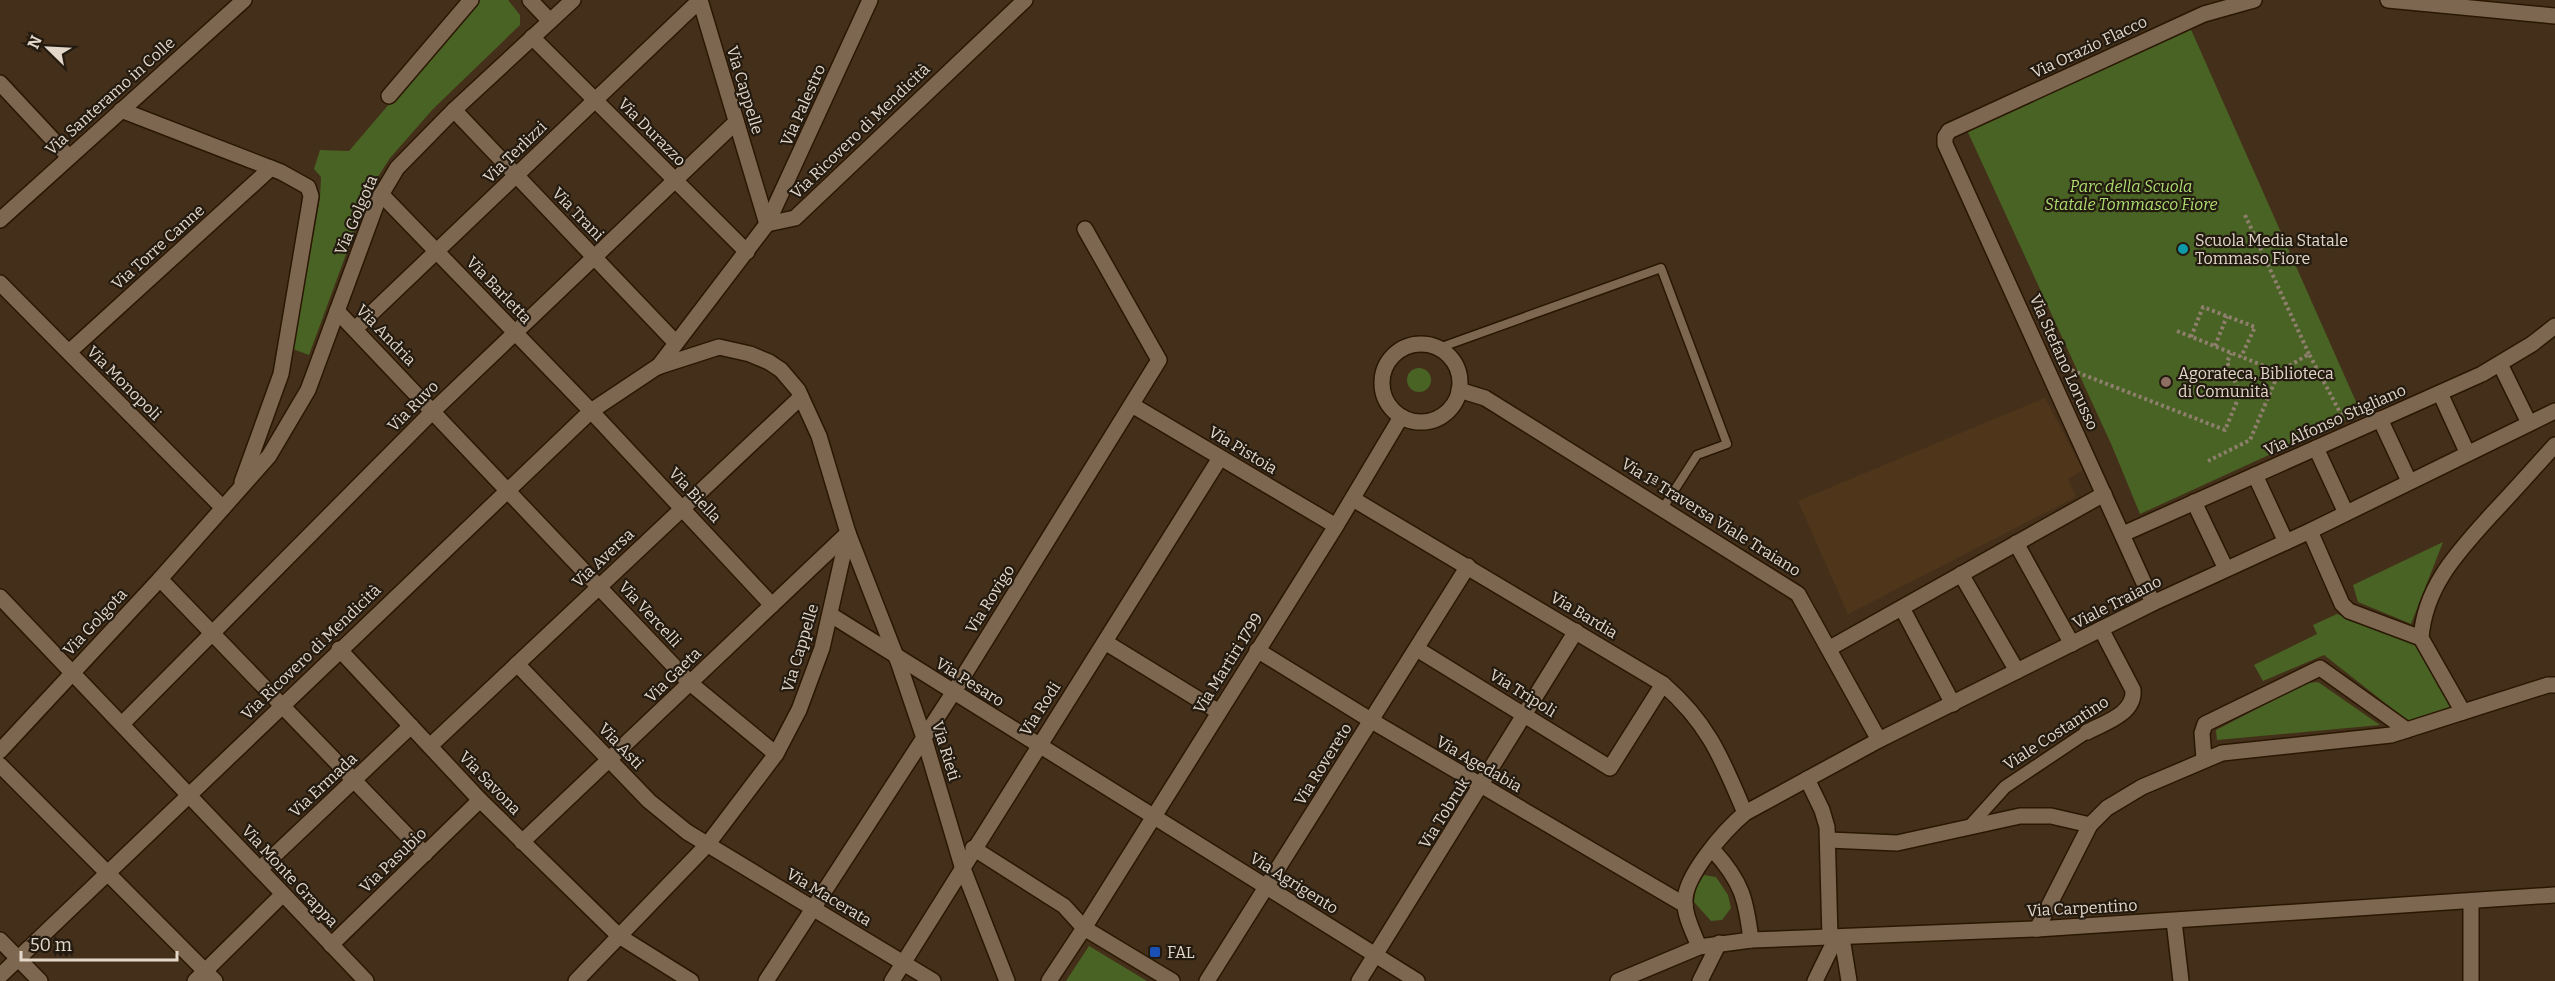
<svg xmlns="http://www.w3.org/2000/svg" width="2555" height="981" font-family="Bitter,serif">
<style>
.built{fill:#4f361a}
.green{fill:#486323}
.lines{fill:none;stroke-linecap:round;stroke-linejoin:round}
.service-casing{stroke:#2a1703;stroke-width:11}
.pedestrian-casing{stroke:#2a1703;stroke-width:15}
.minor-casing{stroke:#2a1703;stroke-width:18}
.tertiary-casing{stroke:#2a1703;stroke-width:18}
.secondary-casing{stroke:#2a1703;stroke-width:18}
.path{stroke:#8f7f6d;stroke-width:4;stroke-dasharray:3 3;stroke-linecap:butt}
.service{stroke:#7e6750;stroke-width:8}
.pedestrian{stroke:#7e6750;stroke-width:12}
.minor{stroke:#7e6750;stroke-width:15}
.tertiary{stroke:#7e6750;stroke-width:15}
.secondary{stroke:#7e6750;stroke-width:15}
.culture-dot{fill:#0f9aa8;stroke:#231a10;stroke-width:2}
.education-dot{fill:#8d6e63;stroke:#231a10;stroke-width:2}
.transit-dot{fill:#1a4fb4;stroke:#231a10;stroke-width:2}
.labels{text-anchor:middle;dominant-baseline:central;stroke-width:4.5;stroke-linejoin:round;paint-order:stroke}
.street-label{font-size:16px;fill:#e3d7ca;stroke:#231a10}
.park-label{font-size:16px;font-style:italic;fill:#aede70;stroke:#231a10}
.poi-label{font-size:16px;fill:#e3d7ca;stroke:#231a10;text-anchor:start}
</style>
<rect width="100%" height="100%" fill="#44301a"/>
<!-- built -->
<path class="built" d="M2045,398L2083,470L2068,479L2076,497L1848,614L1798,501Z"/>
<!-- green -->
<g class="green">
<path d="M478,0H508L520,15V25L433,109L390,158L370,189L309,355L293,349L320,198L321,177L314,169L320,150L349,151Z"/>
<path d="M2189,25L2361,413L2140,514L2112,446L1966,128Z"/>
<circle cx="1419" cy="380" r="12"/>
<path d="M2443,542L2411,624L2358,602L2353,585Z"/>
<path d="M2337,614L2418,643L2450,707L2408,721L2324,655L2263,681L2254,665L2317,634L2313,625Z"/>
<path d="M2318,682L2380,725L2217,740L2216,730L2307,683Z"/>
<path d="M1704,875L1716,877L1728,895L1731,908L1722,920L1711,921L1694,902L1696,888Z"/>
<path d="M1089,946L1147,981H1066Z"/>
</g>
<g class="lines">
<defs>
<path id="service" d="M1439,348L1661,268L1727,444L1697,455L1663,508"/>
<path id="pedestrian" d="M1969,827L2005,787L2087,732"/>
<g id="minor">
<path d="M530,0L550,21"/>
<path d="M2388,0L2555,16"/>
<path d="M532,37L747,252"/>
<path d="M0,83L69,157"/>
<path d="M389,96L471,0"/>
<path d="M121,110L281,172L308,187L311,196L281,374L242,482"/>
<path d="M454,110L676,343"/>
<path d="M381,194L591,411L772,605"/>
<path d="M767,224L795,218L1025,0"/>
<path d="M0,283L223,508"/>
<path d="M337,311L690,683L776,754"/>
<path d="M355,329L700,0L767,224"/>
<circle cx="1421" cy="383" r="39"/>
<path d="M69,352L271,168"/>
<path d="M2500,364L2529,423"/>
<path d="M658,367L767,224L870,0"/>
<path d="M1459,390L1485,398L1798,594L1879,740"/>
<path d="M2440,393L2467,452"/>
<path d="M1132,405L1336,526"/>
<path d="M2380,419L2409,481"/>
<path d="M2316,448L2346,513"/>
<path d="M2255,475L2286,542"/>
<path d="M1353,499L1663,684C1709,724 1722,759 1745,813"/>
<path d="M2194,502L2226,569"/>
<path d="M2310,531L2342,604L2349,611L2421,638"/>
<path d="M2123,534L2482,374L2532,344L2555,326"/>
<path d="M2016,543L2072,644"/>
<path d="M1961,574L2017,671"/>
<path d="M160,579L425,854"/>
<path d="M0,597L366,981"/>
<path d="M2153,603L1945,144V137L1949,131L2204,14L2254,0"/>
<path d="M1902,608L1953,704"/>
<path d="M831,615L1417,981"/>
<path d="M1105,642L1219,712"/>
<path d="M1830,648L2104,494"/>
<path d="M339,649L480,800L619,936L691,981"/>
<path d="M1417,649L1610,768L1663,684"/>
<path d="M1257,650L1372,721L1685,905"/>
<path d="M517,664L649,801L687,832L933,981"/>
<path d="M2463,712L2421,638C2425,585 2459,551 2493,513C2514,491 2534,468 2555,445"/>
<path d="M122,724L433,411L736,122"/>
<path d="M2087,732C2104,723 2135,714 2133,690L2101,629"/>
<path d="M430,746L801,397"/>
<path d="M0,751L160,579L269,456L308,390L378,200L397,168L454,110L573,0"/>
<path d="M2204,759L2202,733L2205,724L2320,668L2407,730"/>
<path d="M0,765L215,981"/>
<path d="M1807,779L1822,810L1827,827L1830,938"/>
<path d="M1829,840L1897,843L2020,816H2051L2090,825"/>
<path d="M522,842L848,533"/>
<path d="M973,848L1064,906L1084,928L1336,526L1401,417"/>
<path d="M1713,850C1742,882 1746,899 1751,940"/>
<path d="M260,869L411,726"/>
<path d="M2174,921L2181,981"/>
<path d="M2037,929L2090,825L2107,808L2142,787L2222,753L2391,735L2548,685H2555"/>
<path d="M1842,938L1849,981"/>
<path d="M0,940L40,981"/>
<path d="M331,945L480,800"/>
<path d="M1699,947C1694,933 1685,918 1685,903C1683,877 1725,830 1745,813L1879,740L2153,603L2310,531L2555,411"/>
<path d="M0,976L591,411L657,367L719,347L750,354L769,362L781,370L798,390L819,436L848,533L899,664L924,738L962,866L1007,981"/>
<path d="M195,981L283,894"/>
<path d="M576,981L707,845L776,754L799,710L822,648L848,533"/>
<path d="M766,981L953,693L1159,360L1085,229"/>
<path d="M892,981L1220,458"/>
<path d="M1207,981L1468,566"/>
<path d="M1359,981L1576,631"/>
<path d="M1700,981L1719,943"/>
<path d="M1815,981L1836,938"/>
<path d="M2471,981V901"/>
</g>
<g id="tertiary">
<path d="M1049,981L1084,928L1172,981"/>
<path d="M1618,981L1699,947L1751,940L2037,929L2555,895"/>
</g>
<path id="secondary" d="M0,220L244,0"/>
</defs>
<!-- service casing -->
<use href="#service" class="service-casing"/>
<!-- pedestrian casing -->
<use href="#pedestrian" class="pedestrian-casing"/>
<!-- minor casing -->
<use href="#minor" class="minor-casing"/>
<!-- tertiary casing -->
<use href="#tertiary" class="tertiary-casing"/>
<!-- secondary casing -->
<use href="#secondary" class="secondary-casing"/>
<!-- path -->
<g class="path">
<path d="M2245,215L2309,354"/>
<path d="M2177,331L2279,372L2250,440L2208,461"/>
<path d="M2191,337L2203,307L2255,327L2241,357"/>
<path d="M2215,346L2227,316"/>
<path d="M2066,368L2225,430L2240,394L2227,362L2231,353"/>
<path d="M2279,372L2309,354L2343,418"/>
</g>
<!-- service -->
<use href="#service" class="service"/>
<!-- pedestrian -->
<use href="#pedestrian" class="pedestrian"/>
<!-- minor -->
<use href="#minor" class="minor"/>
<!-- tertiary -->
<use href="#tertiary" class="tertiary"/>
<!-- secondary -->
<use href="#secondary" class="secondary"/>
</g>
<!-- markers -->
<circle class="culture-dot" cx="2183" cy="249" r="6"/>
<circle class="education-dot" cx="2166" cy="382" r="6"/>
<rect class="transit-dot" x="1149" y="946" width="12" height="12" rx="3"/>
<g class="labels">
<!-- street labels -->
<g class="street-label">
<text transform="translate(2089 47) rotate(-25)">Via Orazio Flacco</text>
<text transform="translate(745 90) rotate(73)">Via Cappelle</text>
<text transform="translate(110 96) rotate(-42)">Via Santeramo in Colle</text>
<text transform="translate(803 105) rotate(-66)">Via Palestro</text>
<text transform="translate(860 131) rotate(-44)">Via Ricovero di Mendicità</text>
<text transform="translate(652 132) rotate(45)">Via Durazzo</text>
<text transform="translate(515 152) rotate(-44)">Via Terlizzi</text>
<text transform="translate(578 214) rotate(46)">Via Trani</text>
<text transform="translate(356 215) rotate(-67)">Via Golgota</text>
<text transform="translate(158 247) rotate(-42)">Via Torre Canne</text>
<text transform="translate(499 290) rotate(46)">Via Barletta</text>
<text transform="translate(386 335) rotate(46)">Via Andria</text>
<text transform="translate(2064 362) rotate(66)">Via Stefano Lorusso</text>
<text transform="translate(124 383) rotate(45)">Via Monopoli</text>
<text transform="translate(413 406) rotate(-45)">Via Ruvo</text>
<text transform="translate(2335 420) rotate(-24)">Via Alfonso Stigliano</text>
<text transform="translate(1243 450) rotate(31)">Via Pistoia</text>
<text transform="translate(695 495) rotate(47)">Via Biella</text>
<text transform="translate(1711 517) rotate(32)">Via 1ª Traversa Viale Traiano</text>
<text transform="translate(603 558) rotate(-43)">Via Aversa</text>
<text transform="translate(990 599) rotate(-58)">Via Rovigo</text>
<text transform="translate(2117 602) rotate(-27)">Viale Traiano</text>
<text transform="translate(650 614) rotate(47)">Via Vercelli</text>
<text transform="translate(1584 615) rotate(31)">Via Bardia</text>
<text transform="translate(95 622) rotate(-47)">Via Golgota</text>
<text transform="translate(800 648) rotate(-73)">Via Cappelle</text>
<text transform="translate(311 652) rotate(-44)">Via Ricovero di Mendicità</text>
<text transform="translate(1228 663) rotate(-58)">Via Martiri 1799</text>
<text transform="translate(673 675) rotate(-44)">Via Gaeta</text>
<text transform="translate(970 682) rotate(32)">Via Pesaro</text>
<text transform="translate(1523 693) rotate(32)">Via Tripoli</text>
<text transform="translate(1040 709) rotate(-57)">Via Rodi</text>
<text transform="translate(2056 733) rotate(-33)">Viale Costantino</text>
<text transform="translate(621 746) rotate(46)">Via Asti</text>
<text transform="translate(946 751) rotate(73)">Via Rieti</text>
<text transform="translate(1323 764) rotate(-58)">Via Rovereto</text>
<text transform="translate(1479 764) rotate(30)">Via Agedabia</text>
<text transform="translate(490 783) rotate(46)">Via Savona</text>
<text transform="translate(323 785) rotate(-43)">Via Ermada</text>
<text transform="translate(1444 813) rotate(-58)">Via Tobruk</text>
<text transform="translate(393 860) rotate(-44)">Via Pasubio</text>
<text transform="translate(290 876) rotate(47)">Via Monte Grappa</text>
<text transform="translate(1294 883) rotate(32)">Via Agrigento</text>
<text transform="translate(829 897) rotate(31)">Via Macerata</text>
<text transform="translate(2082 908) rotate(-3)">Via Carpentino</text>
</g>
<!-- park labels -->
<g class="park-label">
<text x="2131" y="186">Parc della Scuola<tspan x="2131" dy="18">Statale Tommasco Fiore</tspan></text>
</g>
<!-- poi labels -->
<g class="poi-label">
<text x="2195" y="240">Scuola Media Statale<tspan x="2195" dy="18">Tommaso Fiore</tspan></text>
<text x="2178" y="373">Agorateca, Biblioteca<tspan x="2178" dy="18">di Comunità</tspan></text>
<text x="1167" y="952">FAL</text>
</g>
</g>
<!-- north arrow -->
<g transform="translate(48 48) rotate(294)" stroke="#231a10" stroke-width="4.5" paint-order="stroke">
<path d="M0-4.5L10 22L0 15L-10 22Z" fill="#e3d7ca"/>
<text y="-9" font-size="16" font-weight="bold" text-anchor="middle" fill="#e3d7ca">N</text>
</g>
<!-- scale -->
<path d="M21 951v9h156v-9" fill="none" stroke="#e3d7ca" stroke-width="3"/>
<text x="30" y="951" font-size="18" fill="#e3d7ca" stroke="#231a10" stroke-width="4.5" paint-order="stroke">50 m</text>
</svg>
